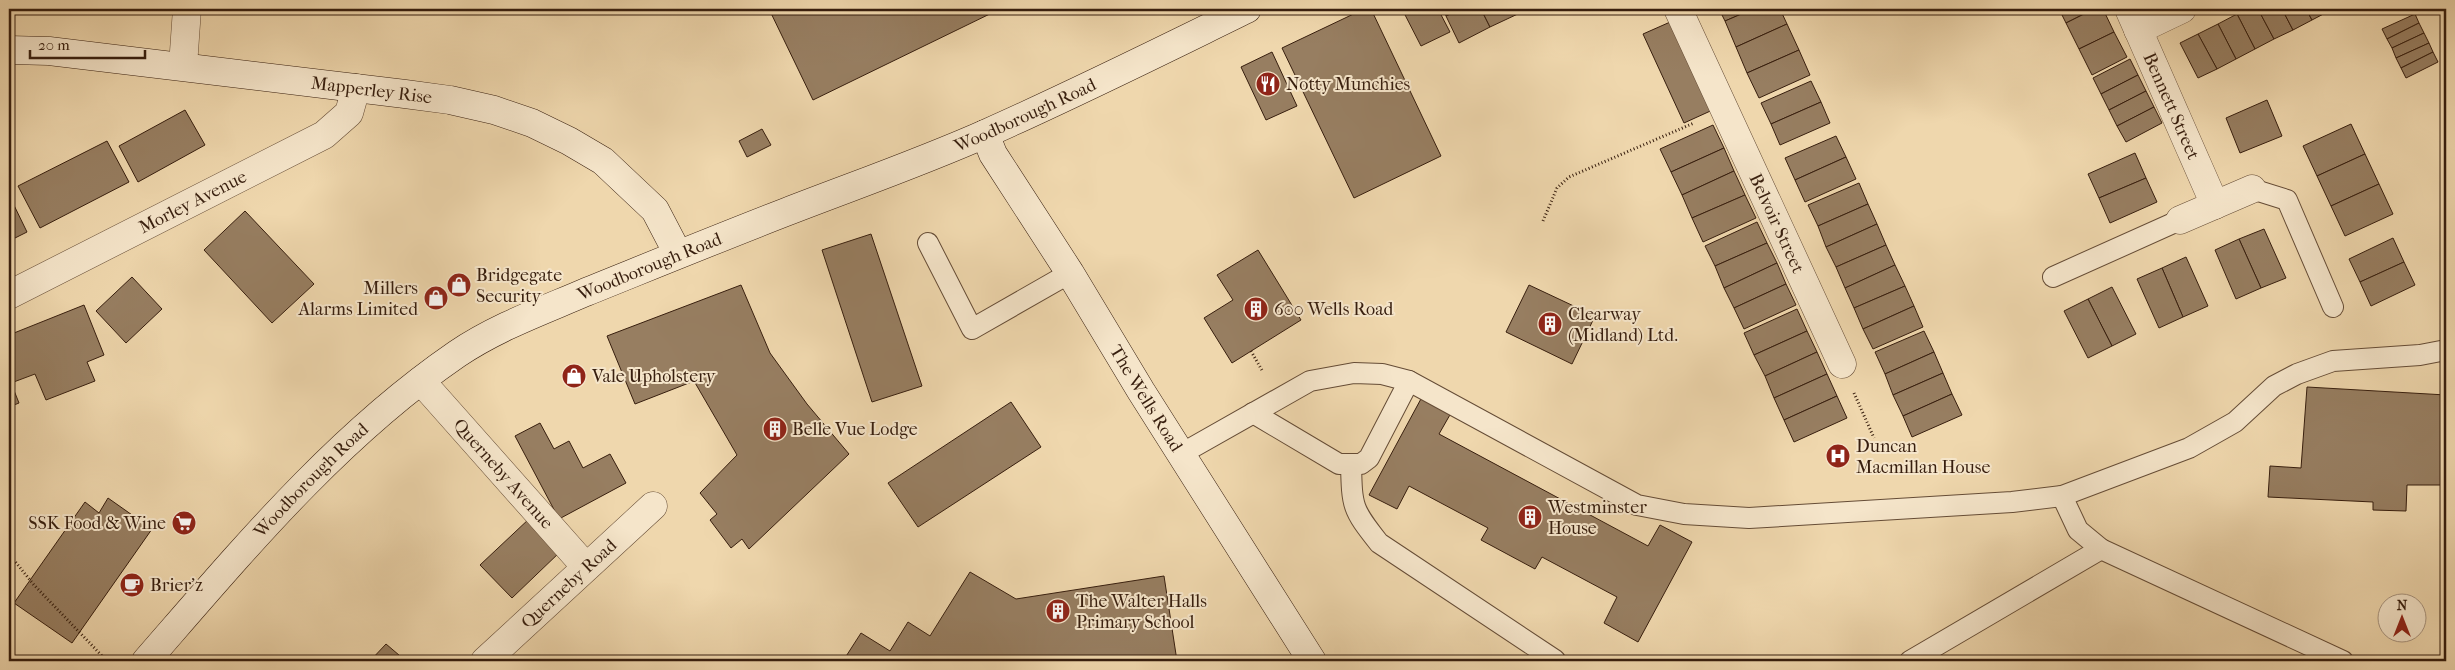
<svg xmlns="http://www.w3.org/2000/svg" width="2455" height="670" font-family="'IM FELL French Canon',serif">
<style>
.building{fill:#977e61;stroke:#371e0e}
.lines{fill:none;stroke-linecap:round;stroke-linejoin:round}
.lane-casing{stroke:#654c36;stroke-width:22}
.street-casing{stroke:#654c36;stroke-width:29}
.secondary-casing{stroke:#371e0e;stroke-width:29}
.path{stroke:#371e0e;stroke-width:3;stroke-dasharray:1 2.5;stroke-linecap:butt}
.lane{stroke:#f5e5ca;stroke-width:20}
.street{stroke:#f5e5ca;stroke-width:28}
.secondary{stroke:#f5e5ca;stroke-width:28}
.labels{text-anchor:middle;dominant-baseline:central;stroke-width:4;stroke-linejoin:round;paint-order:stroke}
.poi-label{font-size:18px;fill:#371e0e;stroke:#f5e5ca;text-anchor:start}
.street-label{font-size:18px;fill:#371e0e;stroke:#f5e5ca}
</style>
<rect width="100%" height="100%" fill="#efd7ad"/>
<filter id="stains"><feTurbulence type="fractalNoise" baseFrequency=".004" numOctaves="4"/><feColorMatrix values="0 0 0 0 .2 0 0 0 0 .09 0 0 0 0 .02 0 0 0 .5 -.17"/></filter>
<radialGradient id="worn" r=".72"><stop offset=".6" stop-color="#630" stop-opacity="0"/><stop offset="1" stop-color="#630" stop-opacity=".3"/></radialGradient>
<!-- building -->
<g class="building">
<path d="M769,9H1000L813,100Z"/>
<path d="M1364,9H1371L1441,156L1354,198L1282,48Z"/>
<path d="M1402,9H1438L1450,32L1421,46Z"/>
<path d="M1443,9H1462L1446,16Z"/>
<path d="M1462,9H1481L1490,27L1459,43L1446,16Z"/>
<path d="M1481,9H1520L1522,12L1490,27Z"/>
<path d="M1719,9H1753L1725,21Z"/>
<path d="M1753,9H1780L1787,24L1736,47L1725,21Z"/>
<path d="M2059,9H2094L2066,23Z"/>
<path d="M2094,9H2103L2114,32L2079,49L2066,23Z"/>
<path d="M2247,9H2258L2274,39L2255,49L2237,14Z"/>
<path d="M2258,9H2282L2293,30L2274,39Z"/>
<path d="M2282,9H2306L2312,20L2293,30Z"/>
<path d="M2306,9H2330L2331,10L2312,20Z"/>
<path d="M2237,14L2255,49L2236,59L2218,24Z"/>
<path d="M2415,14L2419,23L2387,39L2382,29Z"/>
<path d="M1677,19L1717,108L1684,123L1643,34Z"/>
<path d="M2419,23L2424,33L2392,48L2387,39Z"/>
<path d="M1787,24L1799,50L1747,73L1736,47Z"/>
<path d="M2218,24L2236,59L2217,69L2198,34Z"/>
<path d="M2114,32L2127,57L2092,75L2079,49Z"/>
<path d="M2424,33L2429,43L2396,58L2392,48Z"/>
<path d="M2198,34L2217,69L2198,78L2180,43Z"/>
<path d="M2429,43L2433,52L2401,68L2396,58Z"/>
<path d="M1799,50L1810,75L1759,98L1747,73Z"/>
<path d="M1272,52L1297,106L1266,120L1241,67Z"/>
<path d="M2433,52L2438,62L2406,78L2401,68Z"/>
<path d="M2130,59L2138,75L2101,94L2093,78Z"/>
<path d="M2138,75L2146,91L2109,110L2101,94Z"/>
<path d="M1811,81L1821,102L1771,124L1761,103Z"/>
<path d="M2146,91L2154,107L2117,126L2109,110Z"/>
<path d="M2267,100L2282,136L2240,153L2226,118Z"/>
<path d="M1821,102L1830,123L1780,145L1771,124Z"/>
<path d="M2154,107L2162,123L2126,142L2117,126Z"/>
<path d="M185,110L205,145L138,182L119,146Z"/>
<path d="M2351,124L2365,154L2317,176L2303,146Z"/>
<path d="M1713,125L1724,148L1671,172L1660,149Z"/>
<path d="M762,129L771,145L747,157L739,141Z"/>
<path d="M1836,136L1846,157L1795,180L1785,158Z"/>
<path d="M107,141L129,182L40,228L18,186Z"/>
<path d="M1724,148L1734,171L1682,195L1671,172Z"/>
<path d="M2135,153L2146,178L2099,198L2088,174Z"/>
<path d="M2365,154L2379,184L2331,206L2317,176Z"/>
<path d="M1846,157L1856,179L1805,202L1795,180Z"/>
<path d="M1734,171L1745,195L1692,218L1682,195Z"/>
<path d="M2146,178L2157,202L2110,223L2099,198Z"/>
<path d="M1859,183L1868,204L1818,226L1808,205Z"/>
<path d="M2379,184L2393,214L2345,236L2331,206Z"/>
<path d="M9,195L27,232L9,241Z"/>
<path d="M1745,195L1756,218L1703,242L1692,218Z"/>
<path d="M1868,204L1877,224L1826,247L1818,226Z"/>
<path d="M245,211L314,284L272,323L204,250Z"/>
<path d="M1757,222L1767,243L1715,266L1705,246Z"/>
<path d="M1877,224L1886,245L1836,267L1826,247Z"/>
<path d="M2264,229L2286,278L2261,288L2239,239Z"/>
<path d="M871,234L922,386L872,402L822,250Z"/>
<path d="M2393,238L2404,262L2360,282L2349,259Z"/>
<path d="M2239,239L2261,288L2236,299L2215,250Z"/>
<path d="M1767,243L1777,263L1724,288L1715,266Z"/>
<path d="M1886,245L1895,265L1845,288L1836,267Z"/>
<path d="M1258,250L1301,320L1232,363L1204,318L1233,300L1217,275Z"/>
<path d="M2186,257L2208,306L2183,317L2162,268Z"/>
<path d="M2404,262L2415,285L2371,306L2360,282Z"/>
<path d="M1777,263L1786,284L1734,308L1724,288Z"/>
<path d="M1895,265L1905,286L1854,308L1845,288Z"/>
<path d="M2162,268L2183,317L2159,328L2137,279Z"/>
<path d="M132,277L162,309L126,343L96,311Z"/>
<path d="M1786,284L1796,305L1744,329L1734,308Z"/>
<path d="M741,285L770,353L807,404L849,454L749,549L742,539L731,548L710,520L717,514L700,493L737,455L694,381L635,404L607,336Z"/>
<path d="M1529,285L1595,316L1572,364L1506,332Z"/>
<path d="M1905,286L1914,306L1863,329L1854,308Z"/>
<path d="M2112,287L2136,334L2112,346L2088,299Z"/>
<path d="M2088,299L2112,346L2088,358L2064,311Z"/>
<path d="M84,305L104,355L87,362L95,381L46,400L35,374L11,383L19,403L9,407V335Z"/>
<path d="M1914,306L1923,327L1873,349L1863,329Z"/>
<path d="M1797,309L1807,331L1754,355L1744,333Z"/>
<path d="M1807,331L1817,352L1765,376L1754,355Z"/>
<path d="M1924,331L1934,352L1885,374L1875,352Z"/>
<path d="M1817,352L1827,374L1774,398L1765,376Z"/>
<path d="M1934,352L1943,373L1893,395L1885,374Z"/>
<path d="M1943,373L1952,394L1903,416L1893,395Z"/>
<path d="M1827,374L1837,396L1784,420L1774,398Z"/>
<path d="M2307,387L2446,395V485H2407L2406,511L2373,510V502L2268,497L2270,466L2301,468Z"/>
<path d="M1952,394L1962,415L1912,437L1903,416Z"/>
<path d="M1837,396L1847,418L1794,442L1784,420Z"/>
<path d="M1422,397L1451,413L1439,434L1648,546L1660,525L1692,542L1638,642L1604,623L1617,597L1542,557L1535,569L1481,540L1488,528L1409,486L1397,509L1369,495Z"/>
<path d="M1011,402L1041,447L918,527L888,483Z"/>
<path d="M540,423L554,449L569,441L583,468L610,454L626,483L559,519L515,436Z"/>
<path d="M108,498L152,529L72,643L14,603L85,502L99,513Z"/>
<path d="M530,518L561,551L512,598L480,565Z"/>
<path d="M970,572L1016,599L1164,576L1177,661H843L861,633L890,651L908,622L930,636Z"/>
<path d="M386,644L406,661H370Z"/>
</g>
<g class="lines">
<defs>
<g id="lane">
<path d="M2252,189L2287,200L2333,307"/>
<path d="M928,243L972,329L1070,273"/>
<path d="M2053,277L2180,220"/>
<path d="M1253,413L1339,464H1361L1369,458L1409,381"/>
<path d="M1181,454L1310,381L1354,373L1382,374L1409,381L1637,505L1684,514L1749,518L2012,502L2062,496L2189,448L2235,422L2274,386L2297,374L2333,361L2420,355L2446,350"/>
<path d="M1351,464C1352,507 1352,509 1379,543L1555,660"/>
<path d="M2062,496L2078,530L2101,549L2343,661"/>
<path d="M1910,661L2101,549"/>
</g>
<g id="street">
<path id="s1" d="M1678,9L1842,364"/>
<path id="s2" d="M2129,9L2215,205"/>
<path d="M2138,30L2182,9"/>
<path d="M183,66L187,9"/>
<path d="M2180,220L2252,189"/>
<path id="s3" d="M9,295L324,135L349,113L356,88"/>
<path id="s4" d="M421,381L586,567"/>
<path id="s5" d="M485,661L653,506"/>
</g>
<g id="secondary">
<path id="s6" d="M9,50L49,51L405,94L450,100L494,110L532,123L569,141L603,161L655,210L678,254"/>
<path id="s7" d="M985,134L993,154L1070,273L1141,391L1312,661"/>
<path id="s8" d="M146,661C241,552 336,437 457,354C497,327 542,311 586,292C653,265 719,238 786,212C853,186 922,162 987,133C1075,94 1161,51 1247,9"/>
</g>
</defs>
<!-- lane casing -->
<use href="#lane" class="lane-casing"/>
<!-- street casing -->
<use href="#street" class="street-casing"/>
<!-- secondary casing -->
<use href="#secondary" class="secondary-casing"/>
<!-- path -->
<g class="path">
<path d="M1543,221L1557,188L1569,177L1694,123"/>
<path d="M1251,351L1263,372"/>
<path d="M1854,393L1874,438"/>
<path d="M9,554L34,585L107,661"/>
</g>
<!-- lane -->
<use href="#lane" class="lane"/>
<!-- street -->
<use href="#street" class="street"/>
<!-- secondary -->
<use href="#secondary" class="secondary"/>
</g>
<!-- icons -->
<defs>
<symbol id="restaurant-disc" viewBox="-11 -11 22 22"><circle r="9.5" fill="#8f2418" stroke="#f5e5ca"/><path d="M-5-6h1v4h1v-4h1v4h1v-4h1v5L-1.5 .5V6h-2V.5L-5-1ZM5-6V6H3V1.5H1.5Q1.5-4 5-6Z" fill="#fff"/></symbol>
<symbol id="shop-disc" viewBox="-11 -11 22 22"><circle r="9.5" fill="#8f2418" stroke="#f5e5ca"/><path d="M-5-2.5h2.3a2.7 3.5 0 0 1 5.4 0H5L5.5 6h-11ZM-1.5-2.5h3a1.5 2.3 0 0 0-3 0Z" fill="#fff"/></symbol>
<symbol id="building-disc" viewBox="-11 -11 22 22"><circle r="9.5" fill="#8f2418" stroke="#f5e5ca"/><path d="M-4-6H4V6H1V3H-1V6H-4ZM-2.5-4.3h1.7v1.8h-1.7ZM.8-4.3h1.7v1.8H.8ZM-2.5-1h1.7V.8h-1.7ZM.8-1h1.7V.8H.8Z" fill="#fff"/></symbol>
<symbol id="hospital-disc" viewBox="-11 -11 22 22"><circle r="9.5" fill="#8f2418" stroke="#f5e5ca"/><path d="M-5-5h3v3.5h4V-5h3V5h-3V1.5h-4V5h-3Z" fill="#fff"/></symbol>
<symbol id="supermarket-disc" viewBox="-11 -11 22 22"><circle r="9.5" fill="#8f2418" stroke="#f5e5ca"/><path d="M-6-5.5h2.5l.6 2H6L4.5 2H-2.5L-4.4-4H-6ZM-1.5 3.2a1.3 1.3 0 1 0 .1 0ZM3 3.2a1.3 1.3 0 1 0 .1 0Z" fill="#fff"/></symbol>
<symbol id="cafe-disc" viewBox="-11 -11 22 22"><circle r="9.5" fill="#8f2418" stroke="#f5e5ca"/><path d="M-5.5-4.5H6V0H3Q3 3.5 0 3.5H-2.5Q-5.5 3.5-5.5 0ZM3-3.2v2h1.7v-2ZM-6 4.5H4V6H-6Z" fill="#fff"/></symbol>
</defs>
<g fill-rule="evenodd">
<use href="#restaurant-disc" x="1254" y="70" width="28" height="28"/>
<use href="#shop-disc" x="445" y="271" width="28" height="28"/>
<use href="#shop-disc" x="422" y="284" width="28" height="28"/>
<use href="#building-disc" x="1242" y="295" width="28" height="28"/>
<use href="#building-disc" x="1536" y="310" width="28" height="28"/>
<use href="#shop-disc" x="560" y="362" width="28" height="28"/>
<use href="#building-disc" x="761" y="415" width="28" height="28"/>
<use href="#hospital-disc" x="1824" y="442" width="28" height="28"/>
<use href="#building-disc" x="1516" y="503" width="28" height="28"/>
<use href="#supermarket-disc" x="170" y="509" width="28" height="28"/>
<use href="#cafe-disc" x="118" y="571" width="28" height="28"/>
<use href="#building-disc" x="1044" y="597" width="28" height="28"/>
</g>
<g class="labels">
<!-- poi labels -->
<g class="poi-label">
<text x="1286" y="84">Notty Munchies</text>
<text x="476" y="275">Bridgegate<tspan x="476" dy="21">Security</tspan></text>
<text x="418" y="288" text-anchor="end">Millers<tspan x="418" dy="21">Alarms Limited</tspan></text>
<text x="1274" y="309">600 Wells Road</text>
<text x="1568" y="314">Clearway<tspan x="1568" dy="21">(Midland) Ltd.</tspan></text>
<text x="592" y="376">Vale Upholstery</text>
<text x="792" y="429">Belle Vue Lodge</text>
<text x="1856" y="446">Duncan<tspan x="1856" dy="21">Macmillan House</tspan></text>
<text x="1548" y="507">Westminster<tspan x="1548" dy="21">House</tspan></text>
<text x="166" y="523" text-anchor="end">SSK Food &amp; Wine</text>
<text x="150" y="585">Brier'z</text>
<text x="1076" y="601">The Walter Halls<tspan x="1076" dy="21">Primary School</tspan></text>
</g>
<!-- street labels -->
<g class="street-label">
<text stroke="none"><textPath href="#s6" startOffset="365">Mapperley Rise</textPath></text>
<text stroke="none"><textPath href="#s2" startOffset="106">Bennett Street</textPath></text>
<text stroke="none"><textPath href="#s8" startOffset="1055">Woodborough Road</textPath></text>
<text stroke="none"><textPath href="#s3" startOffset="206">Morley Avenue</textPath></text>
<text stroke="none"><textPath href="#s1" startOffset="236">Belvoir Street</textPath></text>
<text stroke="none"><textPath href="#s8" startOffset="650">Woodborough Road</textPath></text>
<text stroke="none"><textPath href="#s7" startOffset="310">The Wells Road</textPath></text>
<text stroke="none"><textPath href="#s4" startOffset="124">Querneby Avenue</textPath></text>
<text stroke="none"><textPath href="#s8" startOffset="245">Woodborough Road</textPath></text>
<text stroke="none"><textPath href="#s5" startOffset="114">Querneby Road</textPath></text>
</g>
</g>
<!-- margin -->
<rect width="2455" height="670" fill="none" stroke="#efd7ad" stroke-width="30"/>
<rect x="10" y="10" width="2435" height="650" fill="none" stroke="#371e0e" stroke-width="2.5"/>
<rect x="15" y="15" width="2425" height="640" fill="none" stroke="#371e0e"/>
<!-- north arrow -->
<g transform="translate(2402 618)"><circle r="24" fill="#f5e5ca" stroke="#a9957f"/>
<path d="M0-4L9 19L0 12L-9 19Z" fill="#8f2418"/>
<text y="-8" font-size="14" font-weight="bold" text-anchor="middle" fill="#371e0e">N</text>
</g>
<!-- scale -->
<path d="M30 50v8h115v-8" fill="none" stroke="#371e0e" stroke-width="2.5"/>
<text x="38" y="50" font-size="15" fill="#371e0e" stroke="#f5e5ca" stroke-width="4" paint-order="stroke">20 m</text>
<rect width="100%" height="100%" filter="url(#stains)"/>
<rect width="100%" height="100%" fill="url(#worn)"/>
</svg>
